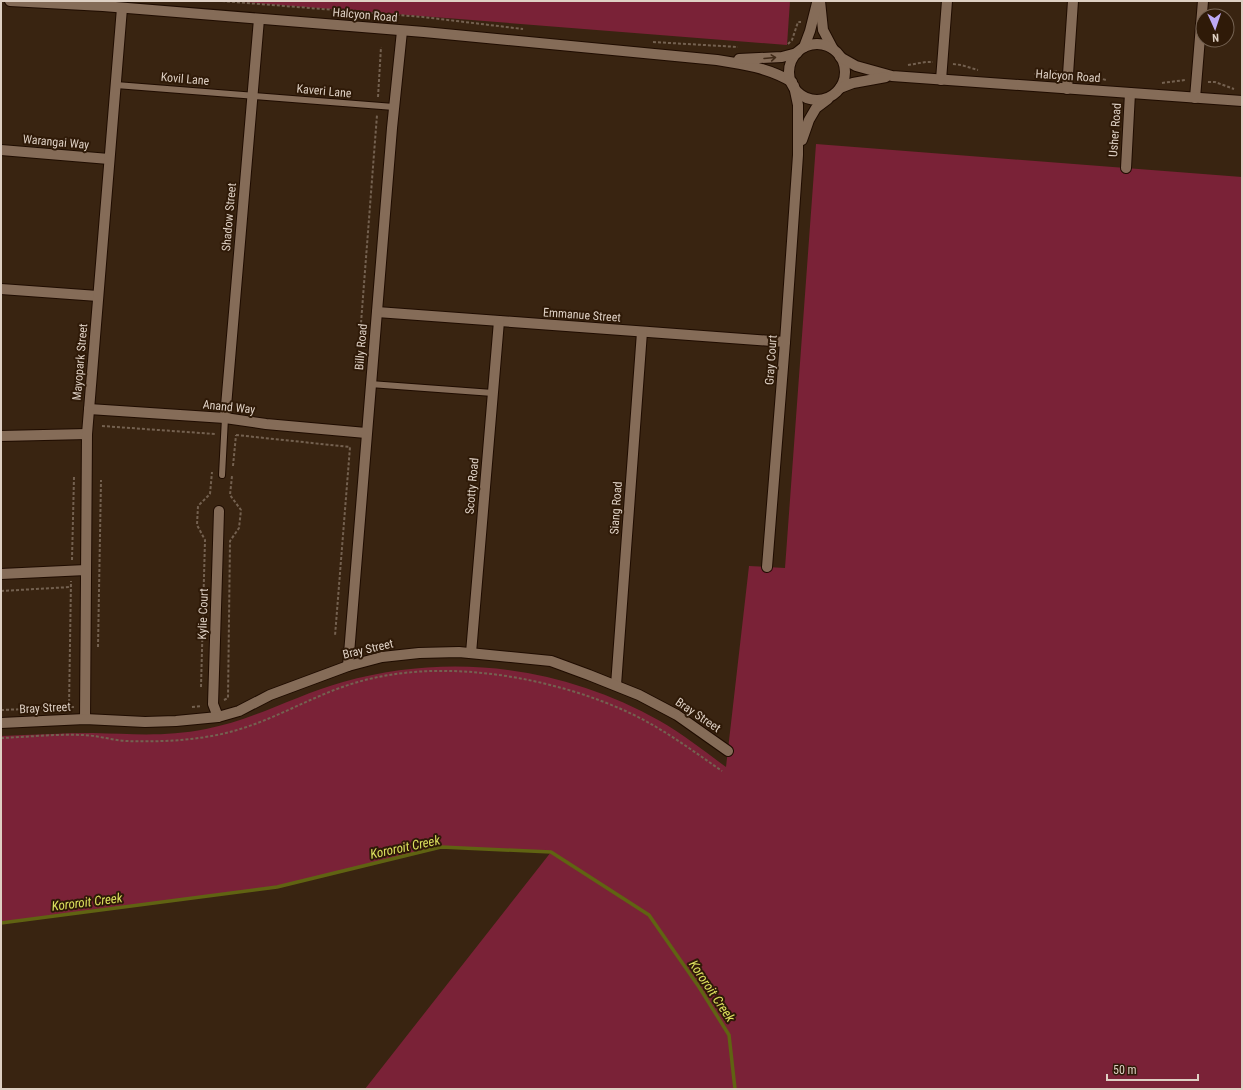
<svg xmlns="http://www.w3.org/2000/svg" width="1243" height="1090" font-family="'Roboto Condensed',sans-serif">
<style>
.green{fill:#7a2237}
.lines{fill:none;stroke-linecap:round;stroke-linejoin:round}
.stream{stroke:#606312;stroke-width:3.5}
.lane-casing{stroke:#1f0c00;stroke-width:8}
.street-casing{stroke:#1f0c00;stroke-width:12}
.secondary-casing{stroke:#1f0c00;stroke-width:12}
.path{stroke:#746150;stroke-width:2;stroke-dasharray:3 2;stroke-linecap:butt}
.lane{stroke:#856c58;stroke-width:6}
.street{stroke:#856c58;stroke-width:10}
.secondary{stroke:#856c58;stroke-width:10}
.oneway{stroke:#402a18}
.labels{text-anchor:middle;dominant-baseline:central;stroke-width:4;stroke-linejoin:round;paint-order:stroke}
.street-label{font-size:12px;fill:#ded0c4;stroke:#2f1a08}
.water-label{font-size:13px;font-style:italic;fill:#dce15e;stroke:#2f1a08}
</style>
<rect width="100%" height="100%" fill="#392411"/>
<!-- green -->
<g class="green">
<path d="M230,1H790L787,45Z"/>
<path d="M816,144L1242,177V1089H365L551,852L441,847L277,887L1,923V736C31,735 62,733 93,733C134,734 165,737 206,729C254,720 296,695 343,682C451,652 562,666 660,721C683,734 704,751 726,767L749,566L785,568Z"/>
</g>
<g class="lines">
<!-- stream -->
<path class="stream" d="M1,923L277,887L441,847L551,852L649,915L699,987L729,1035L735,1089"/>
<defs>
<g id="lane">
<path d="M116,85L394,107"/>
<path d="M370,384L493,393"/>
<path d="M222,475L225,418"/>
</g>
<g id="street">
<path d="M941,80L947,1"/>
<path d="M1067,89L1073,1"/>
<path d="M1195,98L1203,1"/>
<path d="M1,150L109,159"/>
<path d="M1126,168L1130,93"/>
<path d="M1,289L98,296"/>
<path d="M377,312L785,342"/>
<path d="M89,409L225,418L266,424L366,433"/>
<path d="M225,418L259,19"/>
<path d="M1,436L87,434"/>
<path d="M1,574L86,570"/>
<path d="M471,653L499,321"/>
<path d="M348,666L392,128L402,31"/>
<path d="M616,685L642,332"/>
<path d="M218,717L213,704L219,511"/>
<path d="M85,719L87,434L122,8"/>
<path d="M1,723L85,719L145,722L176,721L218,717L239,711L270,695L348,666L382,657L419,653L459,652L551,661L589,675L639,695L677,715L728,751"/>
</g>
<g id="secondary">
<path d="M10,1L103,6L424,32L717,60C743,64 769,68 792,82"/>
<path d="M820,1L823,30L833,49"/>
<circle cx="817" cy="72" r="28"/>
<path d="M804,47L810,31L817,3"/>
<path d="M840,57L856,66L892,76L1242,101"/>
<path d="M739,59L782,57L797,53"/>
<path d="M840,88L853,83L886,77"/>
<path d="M802,140L809,120L816,108L828,99"/>
<path d="M767,567L785,342L798,155V105L794,86"/>
</g>
</defs>
<!-- lane casing -->
<use href="#lane" class="lane-casing"/>
<!-- street casing -->
<use href="#street" class="street-casing"/>
<!-- secondary casing -->
<use href="#secondary" class="secondary-casing"/>
<!-- path -->
<g class="path">
<path d="M222,1L423,17L523,29"/>
<path d="M653,42L738,47"/>
<path d="M788,44L792,40L798,22H801"/>
<path d="M953,64L961,65L978,70"/>
<path d="M908,65L926,62H933"/>
<path d="M1079,72L1106,80"/>
<path d="M1034,74L1057,71"/>
<path d="M1208,82H1215L1234,89"/>
<path d="M1162,83L1185,80"/>
<path d="M378,97L381,47"/>
<path d="M361,323L377,115"/>
<path d="M102,426L215,434"/>
<path d="M236,435L350,447L335,636"/>
<path d="M233,466L236,435"/>
<path d="M72,560L74,477"/>
<path d="M1,591L71,587"/>
<path d="M98,647L101,480"/>
<path d="M201,687L205,540L197,525L198,506L210,494L212,472"/>
<path d="M224,700L228,698L230,541L239,528L241,510L230,495L232,476"/>
<path d="M69,707L71,581"/>
<path d="M192,707L202,706"/>
<path d="M1,710L74,707"/>
<path d="M1,738C27,737 54,734 81,735C96,735 111,740 126,741C156,742 187,741 217,735C268,725 309,696 358,682C443,657 554,677 632,714C665,730 693,751 722,771"/>
</g>
<!-- lane -->
<use href="#lane" class="lane"/>
<!-- street -->
<use href="#street" class="street"/>
<!-- secondary -->
<use href="#secondary" class="secondary"/>
</g>
<!-- one-way arrows -->
<defs><path id="oneway-shaft" d="M-6 0H5M1.5-3L5.5 0L1.5 3" fill="none" stroke-width="1.6" stroke-linecap="round" stroke-linejoin="round"/></defs>
<use class="oneway" href="#oneway-shaft" transform="translate(770 58) rotate(-5)"/>
<g class="labels">
<!-- street labels -->
<g class="street-label">
<text transform="translate(365 15) rotate(5)">Halcyon Road</text>
<text transform="translate(1068 76) rotate(4)">Halcyon Road</text>
<text transform="translate(185 79) rotate(5)">Kovil Lane</text>
<text transform="translate(324 91) rotate(5)">Kaveri Lane</text>
<text transform="translate(1115 130) rotate(-86)">Usher Road</text>
<text transform="translate(56 142) rotate(5)">Warangai Way</text>
<text transform="translate(229 217) rotate(-85)">Shadow Street</text>
<text transform="translate(582 315) rotate(4)">Emmanue Street</text>
<text transform="translate(361 347) rotate(-85)">Billy Road</text>
<text transform="translate(771 360) rotate(-86)">Gray Court</text>
<text transform="translate(80 362) rotate(-85)">Mayopark Street</text>
<text transform="translate(229 407) rotate(6)">Anand Way</text>
<text transform="translate(472 486) rotate(-85)">Scotty Road</text>
<text transform="translate(616 508) rotate(-86)">Siang Road</text>
<text transform="translate(203 614) rotate(-88)">Kylie Court</text>
<text transform="translate(368 649) rotate(-13)">Bray Street</text>
<text transform="translate(45 708) rotate(-3)">Bray Street</text>
<text transform="translate(698 715) rotate(34)">Bray Street</text>
</g>
<!-- water labels -->
<g class="water-label">
<text transform="translate(405 847) rotate(-12)">Kororoit Creek</text>
<text transform="translate(87 902) rotate(-7)">Kororoit Creek</text>
<text transform="translate(712 991) rotate(56)">Kororoit Creek</text>
</g>
</g>
<!-- border -->
<rect width="1243" height="1090" fill="none" stroke="#ded0c4" stroke-width="4"/>
<!-- north arrow -->
<g transform="translate(1215 28) rotate(177)"><circle r="19" fill="#2f1a08" stroke="#756353"/>
<path d="M0-3L7 15L0 10L-7 15Z" fill="#bda9f5"/>
<text y="-6" font-size="11" font-weight="bold" text-anchor="middle" fill="#ded0c4">N</text>
</g>
<!-- scale -->
<path d="M1107 1074v6h91v-6" fill="none" stroke="#ded0c4" stroke-width="2"/>
<text x="1113" y="1074" font-size="12" fill="#ded0c4" stroke="#2f1a08" stroke-width="3" paint-order="stroke">50 m</text>
</svg>
